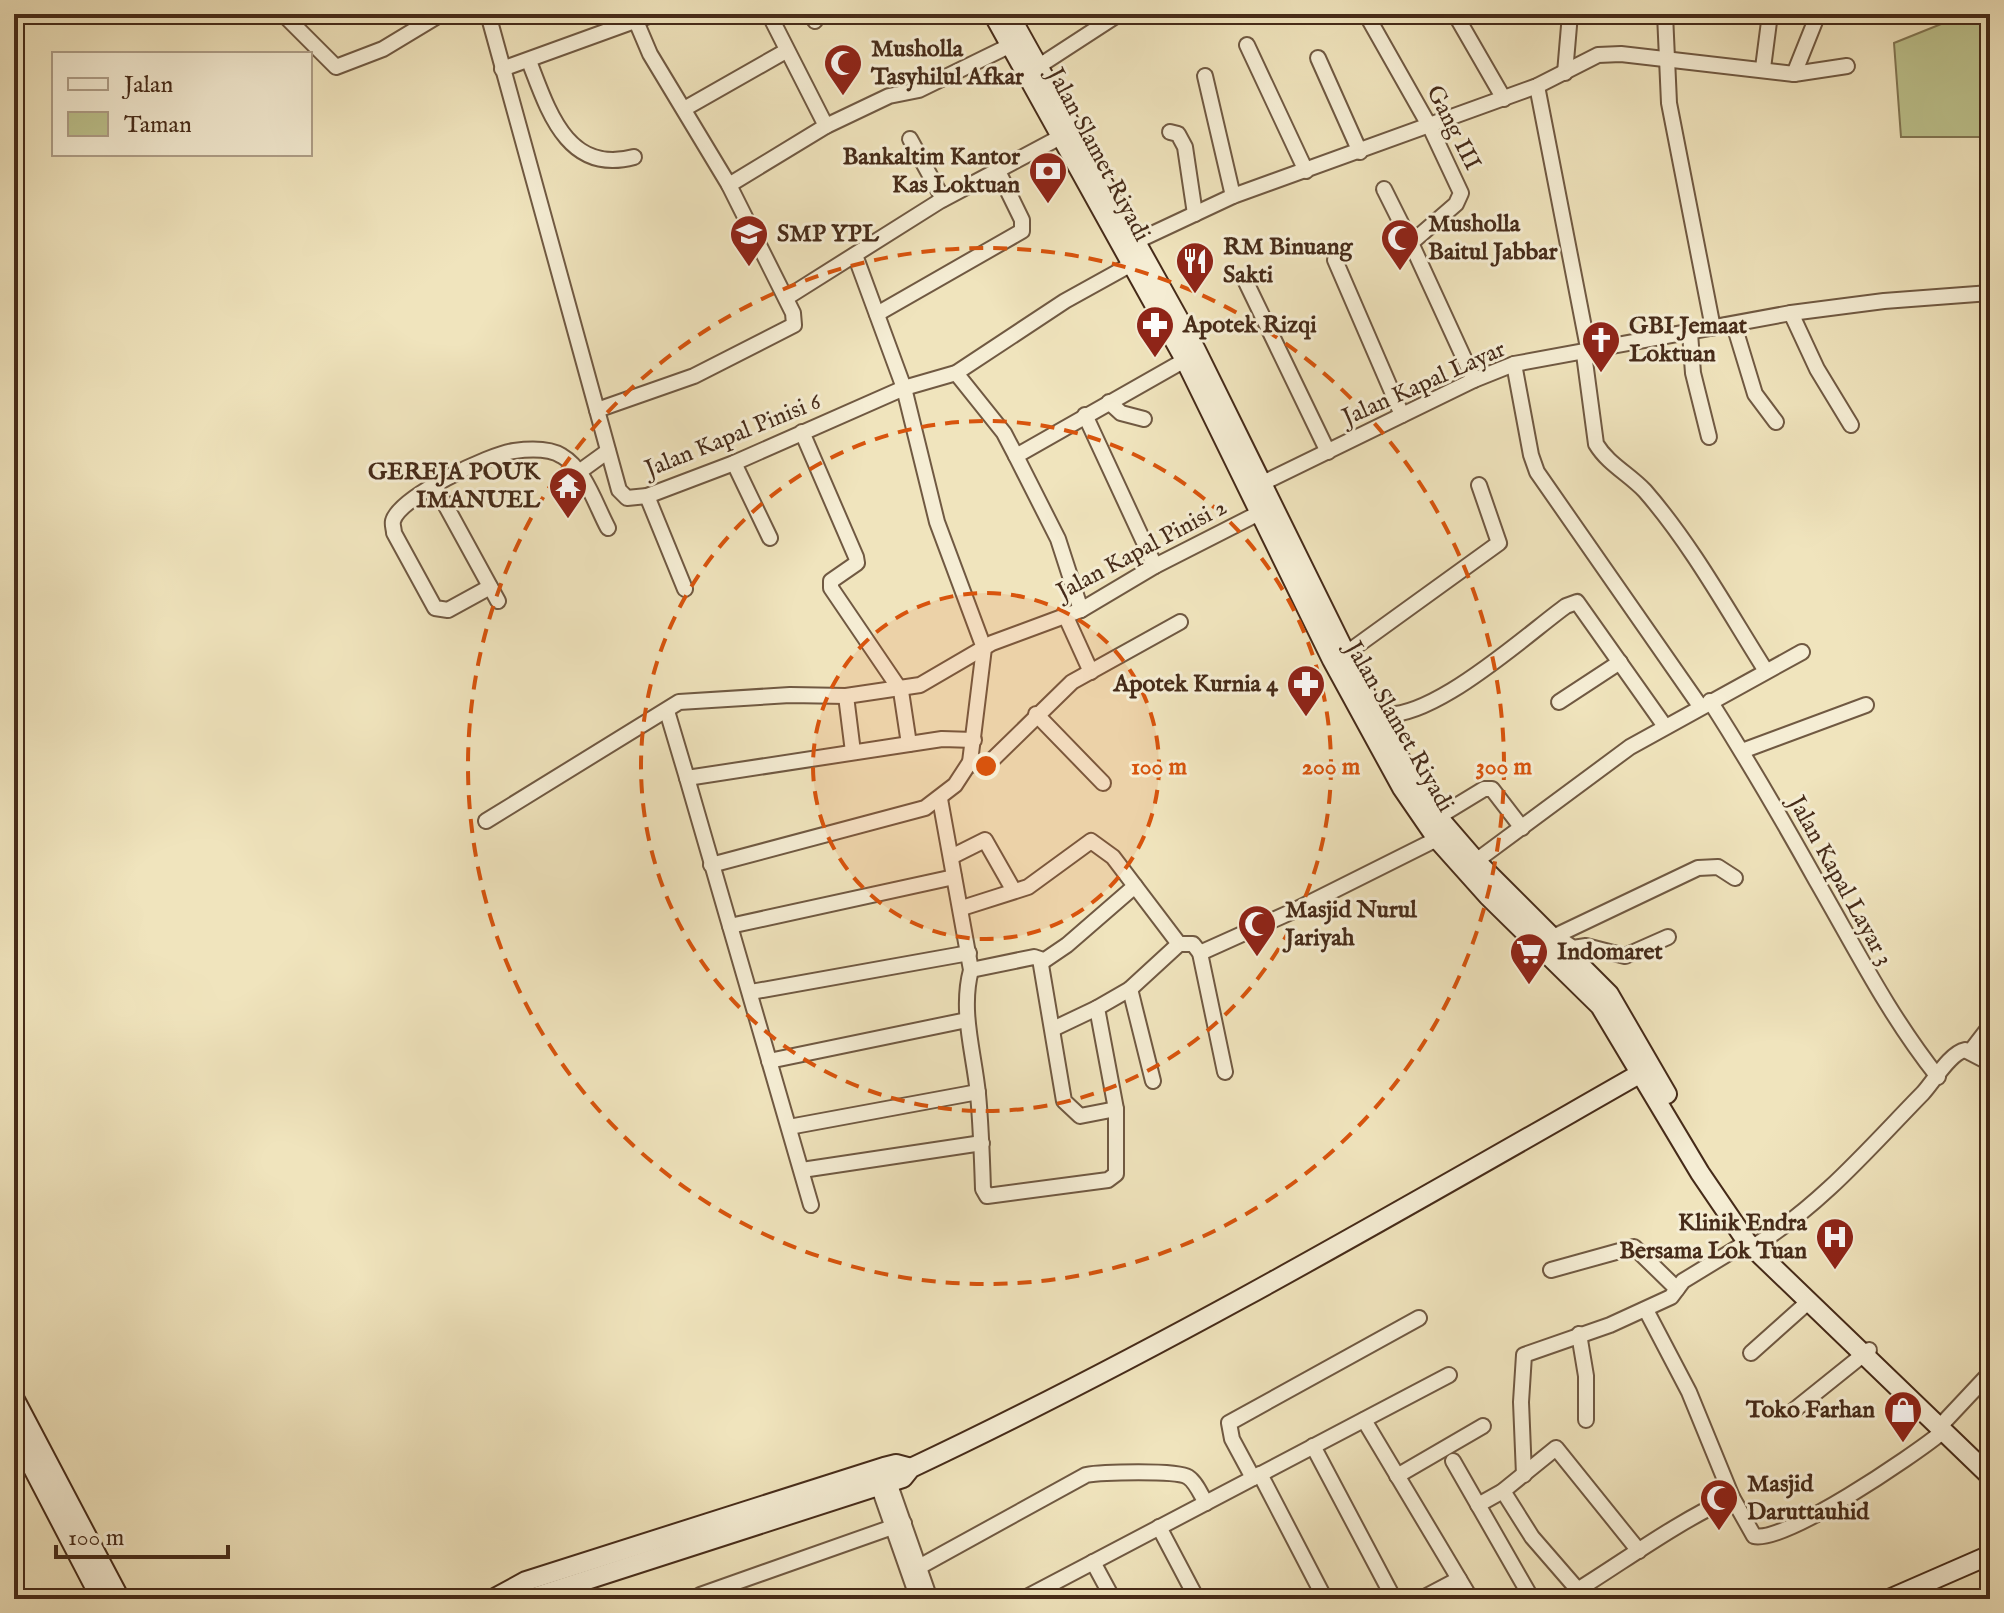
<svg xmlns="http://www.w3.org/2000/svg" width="2004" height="1613" font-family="'IM FELL English',serif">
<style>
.green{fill:#bdc38e;stroke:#827754;stroke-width:2}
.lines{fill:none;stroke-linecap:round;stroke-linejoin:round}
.street-casing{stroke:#705942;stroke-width:18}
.secondary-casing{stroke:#462b19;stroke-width:22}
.street{stroke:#f5edd4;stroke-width:14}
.secondary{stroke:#f5edd4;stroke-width:18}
.ring{fill:none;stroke:#d8540d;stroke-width:4;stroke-dasharray:14 10}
.labels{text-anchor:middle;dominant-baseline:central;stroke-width:6;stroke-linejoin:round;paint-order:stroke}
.poi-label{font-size:24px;font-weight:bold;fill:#462b19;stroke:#f5edd4;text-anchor:start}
.street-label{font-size:24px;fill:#462b19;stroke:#f5edd4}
.centre{fill:#d8540d;stroke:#f5edd4;stroke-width:4}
.ring-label{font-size:24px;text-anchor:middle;font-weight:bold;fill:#d8540d;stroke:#f5edd4;stroke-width:6;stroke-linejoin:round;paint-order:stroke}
</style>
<rect width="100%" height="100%" fill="#f0e4bd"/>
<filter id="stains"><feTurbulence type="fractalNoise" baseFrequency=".0025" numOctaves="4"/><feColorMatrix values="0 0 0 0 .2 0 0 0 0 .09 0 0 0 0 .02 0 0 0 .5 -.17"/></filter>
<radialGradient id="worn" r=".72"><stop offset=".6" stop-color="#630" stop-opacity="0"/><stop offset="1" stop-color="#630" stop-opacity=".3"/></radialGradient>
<!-- green -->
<path class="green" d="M1966,14H1990V137H1901L1894,43Z"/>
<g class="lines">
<defs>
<g id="street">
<path d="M283,14L336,67L383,49L441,14"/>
<path d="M488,14L619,490L627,498L647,496L734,463L904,388L956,373L1065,301L1130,265"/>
<path d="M769,14L826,126"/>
<path d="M811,14L815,21"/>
<path d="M1366,14L1430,127L1461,193L1456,204L1411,243L1474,380"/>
<path d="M1455,14L1504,99"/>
<path d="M1665,14L1669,103L1713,328"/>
<path d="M1247,45L1306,171"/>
<path d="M1318,58L1360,152"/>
<path d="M529,61C548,110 567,175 634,157"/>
<path d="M1039,66L1119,14"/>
<path d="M1763,68L1770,14"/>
<path d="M502,69L654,14"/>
<path d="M1565,73L1570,14"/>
<path d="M1794,74L1847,66"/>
<path d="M1205,76L1233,196"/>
<path d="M1537,86L1589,353"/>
<path d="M684,109L786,51"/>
<path d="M1170,132L1178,134L1185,147L1195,214"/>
<path d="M910,139L943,199"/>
<path d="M729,185L826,126L889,96L919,90L1011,45"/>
<path d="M1384,189L1411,243"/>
<path d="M1137,241L1233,196L1537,86L1598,55L1621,54L1794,74L1818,14"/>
<path d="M1335,260L1402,415"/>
<path d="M1245,280L1328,452"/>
<path d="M786,298L940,201L1068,133"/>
<path d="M1791,313L1817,369L1851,425"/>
<path d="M877,314L1022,231V220L998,171"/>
<path d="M1734,325L1755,394L1776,422"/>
<path d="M1690,333L1693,373L1709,437"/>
<path d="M1584,354L1596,444C1608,464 1629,474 1645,491C1692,545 1728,611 1766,671"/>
<path d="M1514,364L1531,455L1537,472L1700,706"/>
<path d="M956,373L1004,433L1016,456L1185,360"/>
<path d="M1109,402L1121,413L1144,419"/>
<path d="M597,410L694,376L794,325L793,313L729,185L650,54L633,14"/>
<path d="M1085,415L1155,566"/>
<path d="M802,432L856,557L857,563L831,581V588L901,691L909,744"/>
<path d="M1016,456L1058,539L1081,610"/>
<path d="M734,463L770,538"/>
<path d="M579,472L608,451"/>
<path d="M1263,483L1474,380L1514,364L1791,313L1884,301L1990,293"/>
<path d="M435,486L498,601"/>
<path d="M647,496L685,589"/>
<path d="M490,587L448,610L435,608L394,533C394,529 392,525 393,521C399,497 490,454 514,451C529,449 549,448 562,456C585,469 596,506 608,528"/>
<path d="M1066,617L1091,672"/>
<path d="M1344,655L1499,543L1479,485"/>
<path d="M846,696L853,752"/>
<path d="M1710,701C1747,759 1782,819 1816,880C1856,949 1888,1014 1938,1077"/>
<path d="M1559,702L1620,662"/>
<path d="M667,711L687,778L942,739L974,740"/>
<path d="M1373,712C1421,732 1527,634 1566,606L1577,602L1664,725"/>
<path d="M1036,714L1103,783"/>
<path d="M1742,751L1866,705"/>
<path d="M970,762L981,767L987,765L1072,682L1180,622"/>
<path d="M687,778L811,1205"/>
<path d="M940,799L971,970C960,1011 974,1053 978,1094C981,1126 982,1157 983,1189L987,1196L1108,1180L1116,1174V1109L1097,1008L1130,989L1179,944H1193L1200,953L1225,1072"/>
<path d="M1438,817L1484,789H1492L1522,828"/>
<path d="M486,821L679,702L790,695L846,696L920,685L992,643L1081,610L1155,566L1267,509"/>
<path d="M953,856L985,840L1014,891"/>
<path d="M1476,861L1630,747L1802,652"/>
<path d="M711,865L925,808L955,785L970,762L984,648L937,522L904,388L855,255"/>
<path d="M962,908L1028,887L1091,841L1113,857L1179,944"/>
<path d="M730,926L954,877"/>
<path d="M1551,938L1698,868L1718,867L1735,878"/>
<path d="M1560,939L1573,948L1586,946L1625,956L1668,937"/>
<path d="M1200,953L1291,912L1437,839"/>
<path d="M1042,962L1067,945L1135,886"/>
<path d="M971,970L1034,957L1040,959L1064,1101L1080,1116L1116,1109"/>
<path d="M1130,989L1153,1081"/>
<path d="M751,992L969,953"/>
<path d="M1053,1029L1097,1008"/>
<path d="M1970,1052L1990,1026"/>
<path d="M769,1061L967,1020"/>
<path d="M789,1127L978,1092"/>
<path d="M802,1170L982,1143"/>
<path d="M1759,1243C1822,1204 1871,1146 1923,1093C1934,1081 1950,1053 1965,1050L1990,1063"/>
<path d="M1551,1270L1634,1247L1677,1289"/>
<path d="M1646,1310L1689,1392L1732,1497L1754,1536C1784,1544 1914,1455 1941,1433"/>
<path d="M1579,1334L1586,1376V1420"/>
<path d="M1751,1353L1807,1303"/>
<path d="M1793,1411L1869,1350"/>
<path d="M1364,1420L1471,1599"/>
<path d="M1944,1422L1990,1373"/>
<path d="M1313,1446L1394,1599"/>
<path d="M1453,1461L1532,1599"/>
<path d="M1260,1474L1325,1599"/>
<path d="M1524,1475L1521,1402L1524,1355L1610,1325L1671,1297L1683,1281L1747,1242"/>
<path d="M1397,1476L1483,1426"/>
<path d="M1253,1478L1232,1439L1229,1423L1419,1318"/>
<path d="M889,1482L930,1599"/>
<path d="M878,1485L918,1599"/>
<path d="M1503,1491L1532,1537L1578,1590"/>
<path d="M1478,1505L1503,1491L1556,1448L1639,1551"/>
<path d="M1159,1527L1197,1599"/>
<path d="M1093,1562L1113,1599"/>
<path d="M919,1567L1086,1475C1101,1472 1177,1470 1188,1477C1196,1482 1201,1495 1206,1503"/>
<path d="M700,1595L904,1523"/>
<path d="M1023,1599L1449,1375"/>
<path d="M1421,1599L1459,1579"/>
<path d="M1563,1599C1621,1564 1671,1525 1732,1497"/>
</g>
<g id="secondary">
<path d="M993,14L1185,360L1332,660L1402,788L1437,839L1488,896L1600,1006L1700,1173L1747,1242L1990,1476"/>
<path d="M1009,14L1196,350L1389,741L1438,817L1476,861L1609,994L1667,1094"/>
<path d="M14,1398L120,1599"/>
<path d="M14,1432L101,1599"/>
<path d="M493,1599L526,1581L884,1467L896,1464L911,1468"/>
<path d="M528,1599L903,1478L911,1468C1161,1350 1401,1210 1641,1073"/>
<path d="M1889,1599L1990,1555"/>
</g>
</defs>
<!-- street casing -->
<use href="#street" class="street-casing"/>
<!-- secondary casing -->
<use href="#secondary" class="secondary-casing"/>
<!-- street -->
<use href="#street" class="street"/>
<!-- secondary -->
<use href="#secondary" class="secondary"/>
</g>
<!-- distance rings -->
<circle cx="986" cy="766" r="173" fill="#d8540d" fill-opacity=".12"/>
<g class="ring">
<circle cx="986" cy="766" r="173"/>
<circle cx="986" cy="766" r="345"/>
<circle cx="986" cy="766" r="518"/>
</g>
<!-- icons -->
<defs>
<symbol id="mosque-pin" viewBox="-11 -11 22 30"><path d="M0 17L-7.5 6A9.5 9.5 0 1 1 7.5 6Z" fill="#8f2418" stroke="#f5edd4"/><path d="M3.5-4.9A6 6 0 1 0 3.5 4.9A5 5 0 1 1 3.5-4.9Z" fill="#fff"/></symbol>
<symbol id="bank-pin" viewBox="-11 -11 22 30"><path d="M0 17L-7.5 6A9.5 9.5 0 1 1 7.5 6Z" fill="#8f2418" stroke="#f5edd4"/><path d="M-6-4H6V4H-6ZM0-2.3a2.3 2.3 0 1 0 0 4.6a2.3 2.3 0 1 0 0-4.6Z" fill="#fff"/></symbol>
<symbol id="school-pin" viewBox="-11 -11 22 30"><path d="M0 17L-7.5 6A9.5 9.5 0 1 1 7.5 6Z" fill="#8f2418" stroke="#f5edd4"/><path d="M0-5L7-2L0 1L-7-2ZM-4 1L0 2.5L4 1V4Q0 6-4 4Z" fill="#fff"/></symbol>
<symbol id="restaurant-pin" viewBox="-11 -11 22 30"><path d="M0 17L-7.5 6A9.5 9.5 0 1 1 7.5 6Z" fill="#8f2418" stroke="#f5edd4"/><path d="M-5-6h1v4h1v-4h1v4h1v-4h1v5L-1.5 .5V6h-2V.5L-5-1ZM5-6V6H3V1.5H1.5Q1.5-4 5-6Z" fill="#fff"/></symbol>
<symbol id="pharmacy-pin" viewBox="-11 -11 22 30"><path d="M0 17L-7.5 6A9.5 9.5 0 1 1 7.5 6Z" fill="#8f2418" stroke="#f5edd4"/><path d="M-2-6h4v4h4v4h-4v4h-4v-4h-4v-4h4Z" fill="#fff"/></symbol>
<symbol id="church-pin" viewBox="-11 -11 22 30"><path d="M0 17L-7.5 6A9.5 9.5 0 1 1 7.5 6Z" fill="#8f2418" stroke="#f5edd4"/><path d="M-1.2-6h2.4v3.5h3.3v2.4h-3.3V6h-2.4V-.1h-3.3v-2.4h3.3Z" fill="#fff"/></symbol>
<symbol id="temple-pin" viewBox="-11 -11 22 30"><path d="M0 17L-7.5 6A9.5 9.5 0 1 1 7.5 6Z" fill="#8f2418" stroke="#f5edd4"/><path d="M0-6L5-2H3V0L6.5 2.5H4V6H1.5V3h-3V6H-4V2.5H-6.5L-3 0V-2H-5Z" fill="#fff"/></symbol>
<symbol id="supermarket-pin" viewBox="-11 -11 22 30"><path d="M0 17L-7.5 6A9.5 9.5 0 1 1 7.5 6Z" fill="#8f2418" stroke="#f5edd4"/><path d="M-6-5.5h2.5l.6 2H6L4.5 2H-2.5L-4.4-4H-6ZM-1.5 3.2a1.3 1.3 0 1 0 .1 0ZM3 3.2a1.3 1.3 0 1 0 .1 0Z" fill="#fff"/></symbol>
<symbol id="hospital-pin" viewBox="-11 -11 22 30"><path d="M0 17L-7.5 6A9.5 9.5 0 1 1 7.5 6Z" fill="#8f2418" stroke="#f5edd4"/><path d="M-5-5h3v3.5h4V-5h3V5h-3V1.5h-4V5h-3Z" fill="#fff"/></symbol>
<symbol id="shop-pin" viewBox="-11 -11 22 30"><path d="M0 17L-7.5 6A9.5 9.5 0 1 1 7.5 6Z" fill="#8f2418" stroke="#f5edd4"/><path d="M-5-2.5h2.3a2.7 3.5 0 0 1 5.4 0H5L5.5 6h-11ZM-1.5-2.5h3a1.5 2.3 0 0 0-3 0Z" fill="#fff"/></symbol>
</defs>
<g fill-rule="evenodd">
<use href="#mosque-pin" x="821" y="41" width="44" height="60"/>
<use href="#bank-pin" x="1026" y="149" width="44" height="60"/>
<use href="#school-pin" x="727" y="212" width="44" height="60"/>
<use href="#mosque-pin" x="1378" y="216" width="44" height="60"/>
<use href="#restaurant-pin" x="1173" y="239" width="44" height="60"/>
<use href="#pharmacy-pin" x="1133" y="303" width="44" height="60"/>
<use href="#church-pin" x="1579" y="318" width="44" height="60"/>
<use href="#temple-pin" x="546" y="464" width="44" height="60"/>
<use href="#pharmacy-pin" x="1284" y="662" width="44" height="60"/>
<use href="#mosque-pin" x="1235" y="902" width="44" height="60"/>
<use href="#supermarket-pin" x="1507" y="930" width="44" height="60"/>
<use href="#hospital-pin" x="1813" y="1215" width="44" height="60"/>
<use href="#shop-pin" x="1881" y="1388" width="44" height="60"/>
<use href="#mosque-pin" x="1697" y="1476" width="44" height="60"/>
</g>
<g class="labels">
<!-- poi labels -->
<g class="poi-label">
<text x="871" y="49">Musholla<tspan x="871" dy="28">Tasyhilul Afkar</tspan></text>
<text x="1020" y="157" text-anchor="end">Bankaltim Kantor<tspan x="1020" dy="28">Kas Loktuan</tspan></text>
<text x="1428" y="224">Musholla<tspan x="1428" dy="28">Baitul Jabbar</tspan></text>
<text x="777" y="234">SMP YPL</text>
<text x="1223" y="247">RM Binuang<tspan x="1223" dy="28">Sakti</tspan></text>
<text x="1183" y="325">Apotek Rizqi</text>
<text x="1629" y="326">GBI Jemaat<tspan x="1629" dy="28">Loktuan</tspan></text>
<text x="540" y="472" text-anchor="end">GEREJA POUK<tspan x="540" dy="28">IMANUEL</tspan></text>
<text x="1278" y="684" text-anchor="end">Apotek Kurnia 4</text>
<text x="1285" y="910">Masjid Nurul<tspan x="1285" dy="28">Jariyah</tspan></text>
<text x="1557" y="952">Indomaret</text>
<text x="1807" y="1223" text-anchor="end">Klinik Endra<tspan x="1807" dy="28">Bersama Lok Tuan</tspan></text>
<text x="1875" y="1410" text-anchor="end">Toko Farhan</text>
<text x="1747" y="1484">Masjid<tspan x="1747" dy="28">Daruttauhid</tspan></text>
</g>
<!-- street labels -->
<g class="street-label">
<text transform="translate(1453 128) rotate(63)">Gang III</text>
<text transform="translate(1098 155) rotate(62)">Jalan Slamet Riyadi</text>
<text transform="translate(1424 384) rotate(-24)">Jalan Kapal Layar</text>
<text transform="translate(733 436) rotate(-22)">Jalan Kapal Pinisi 6</text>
<text transform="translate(1142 550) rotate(-28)">Jalan Kapal Pinisi 2</text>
<text transform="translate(1399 727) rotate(60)">Jalan Slamet Riyadi</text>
<text transform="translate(1840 881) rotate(61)">Jalan Kapal Layar 3</text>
</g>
</g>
<circle cx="986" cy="766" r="12" class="centre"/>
<g class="ring-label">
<text x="1159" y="774">100 m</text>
<text x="1331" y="774">200 m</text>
<text x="1504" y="774">300 m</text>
</g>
<!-- margin -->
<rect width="2004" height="1613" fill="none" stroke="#f0e4bd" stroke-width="48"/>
<rect x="16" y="16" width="1972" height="1581" fill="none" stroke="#462b19" stroke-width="4"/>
<rect x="24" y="24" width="1956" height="1565" fill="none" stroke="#462b19" stroke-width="2"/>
<!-- legend -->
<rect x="52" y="52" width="260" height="104" fill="#f5edd4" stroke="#af9f89" stroke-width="2"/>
<rect x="68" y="78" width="40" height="12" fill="#f5edd4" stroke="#af9f89" stroke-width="2"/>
<text x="124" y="92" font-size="24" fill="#462b19">Jalan</text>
<rect x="68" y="112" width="40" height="24" fill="#bdc38e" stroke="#af9f89" stroke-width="2"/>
<text x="124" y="132" font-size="24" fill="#462b19">Taman</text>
<!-- scale -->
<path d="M56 1545v12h172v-12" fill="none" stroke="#462b19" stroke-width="4"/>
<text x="68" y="1545" font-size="24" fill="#462b19" stroke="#f5edd4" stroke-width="6" paint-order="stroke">100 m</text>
<rect width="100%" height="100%" filter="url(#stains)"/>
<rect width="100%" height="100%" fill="url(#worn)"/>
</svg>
